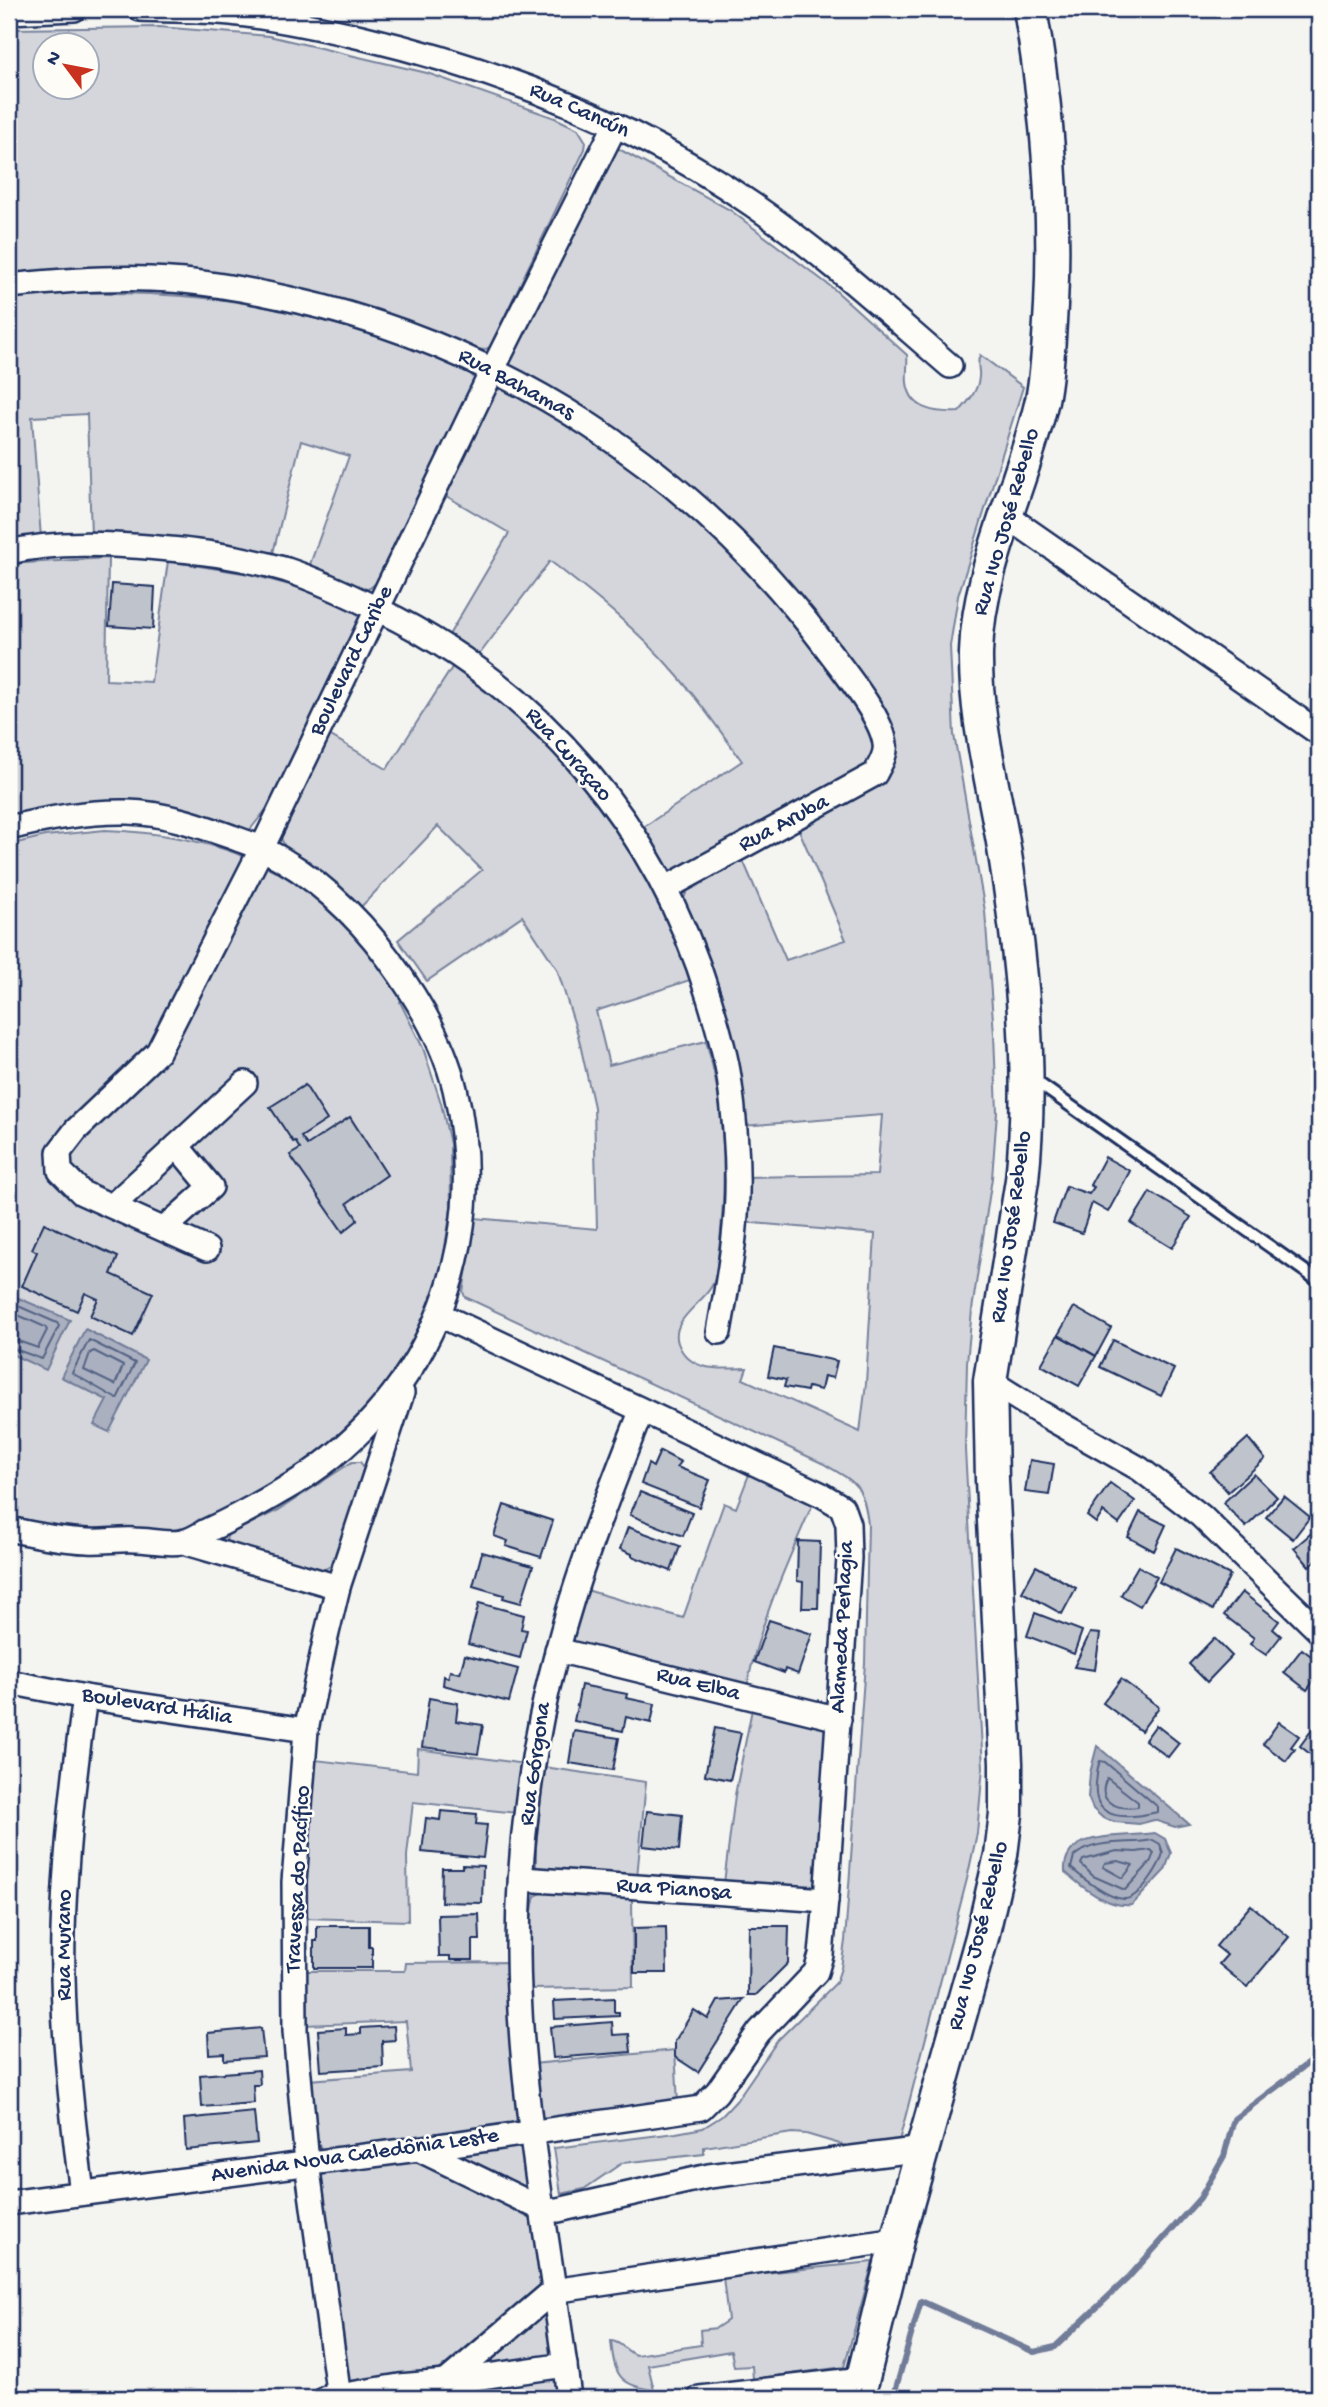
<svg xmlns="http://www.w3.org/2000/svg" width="1328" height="2407" font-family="'Gochi Hand',sans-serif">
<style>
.green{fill:#d4d6db;stroke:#78829c;stroke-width:2;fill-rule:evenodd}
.water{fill:#aab0bf;stroke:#717c98;stroke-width:2}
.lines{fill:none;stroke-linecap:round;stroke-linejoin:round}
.shore{stroke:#546385;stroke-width:2}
.stream{stroke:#717c98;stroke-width:6}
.building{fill:#bfc3cc;stroke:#1b2f5e;stroke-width:2}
.lane-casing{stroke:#1b2f5e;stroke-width:16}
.street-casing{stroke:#1b2f5e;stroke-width:28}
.secondary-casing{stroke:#1b2f5e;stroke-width:37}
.lane{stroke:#fdfcf7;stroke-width:10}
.street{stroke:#fdfcf7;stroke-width:23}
.secondary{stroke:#fdfcf7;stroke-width:32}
.labels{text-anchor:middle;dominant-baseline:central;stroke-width:5;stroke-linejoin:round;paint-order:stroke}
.street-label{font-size:23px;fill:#1b2f5e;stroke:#fdfcf7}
</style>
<rect width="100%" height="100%" fill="#f4f4f1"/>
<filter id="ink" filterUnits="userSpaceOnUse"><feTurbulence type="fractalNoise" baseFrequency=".0143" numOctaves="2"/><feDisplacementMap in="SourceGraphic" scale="14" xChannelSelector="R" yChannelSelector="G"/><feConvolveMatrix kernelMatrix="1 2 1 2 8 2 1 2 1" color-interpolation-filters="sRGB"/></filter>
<g filter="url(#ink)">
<!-- green -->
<g class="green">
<path d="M159,27L269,36L427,73L555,118L578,129L586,142L585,149L490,347L484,350L466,347L291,292L9,276V29ZM46,46H88V88H46Z"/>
<path d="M613,148L619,149L730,210L834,289L907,355C908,364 906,374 907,383C911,411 937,413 959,412C968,402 978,391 979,377C980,369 976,363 980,355L1023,387L958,596L950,646L954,735L985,911L994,1034L997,1112L992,1178L972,1310L967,1363L965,1450L983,1767L977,1833L967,1879L898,2145L860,2150L806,2134L792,2133L704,2147V2154L622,2163L584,2189L561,2194L554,2148L676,2133L703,2128L722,2116L736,2101L778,2040L836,1983L841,1968L845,1941L865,1663L868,1525C864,1486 857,1483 824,1464L465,1297L463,1292L475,1218L597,1229L594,1107L578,1035L557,969L522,916L427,981L398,940L482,870L438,826L360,908L285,847L280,836L329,735L387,769L453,666C569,744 641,851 693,979L596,1011L609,1065L706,1041C725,1105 727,1174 720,1241C718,1253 718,1266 715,1278C710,1301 669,1317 678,1343C689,1373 722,1369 747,1368L743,1379L860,1432L866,1383L875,1234L743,1222L745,1177L877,1175L882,1115L742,1126L683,904C684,879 723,868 742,858L786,960L846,940L799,830L875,784L894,752L712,508L637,444L563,397L511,367L509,362Z"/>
<path d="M57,292C117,293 178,293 238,302C316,315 390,339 464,366L475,379L376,583L370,588L362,591L308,570L349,456L301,441L272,557L91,536L87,414L32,417L41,538L9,543V298Z"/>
<path d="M503,388C639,458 754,558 840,685C856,710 887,739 865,769L676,871L667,869L642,828L742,761C720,731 699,700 674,672C638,630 594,595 550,561L479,655L449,635L509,533L443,494L492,392Z"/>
<path d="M108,558L106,680L151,682L168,561L249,574L297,587L349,607L357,612L360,621L268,807L249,831L76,804L9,814V564Z"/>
<path d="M105,830C205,834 285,859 355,933C373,952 388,975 404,996L400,1002L423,1048L441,1103L450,1144L451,1209L441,1273L419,1336L383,1394L336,1444L250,1499L189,1527L161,1532L86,1533L9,1519V845L45,836Z"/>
<path d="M352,1462H360L364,1467C357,1490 347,1546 332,1564C329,1568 323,1570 317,1571L228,1545L226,1540L228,1534L279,1510Z"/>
<path d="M750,1472L814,1501C788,1561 759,1623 747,1687L575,1644L568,1638L583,1589L683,1618L724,1503L736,1508Z"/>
<path d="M752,1709L819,1725L829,1732L817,1884L812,1887L724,1883L735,1795Z"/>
<path d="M418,1749L525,1764L517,1813L413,1802L407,1856L408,1921L303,1918L308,1805L316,1760L417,1772Z"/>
<path d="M544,1767L646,1782L637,1877L536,1869V1847Z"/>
<path d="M544,1892L632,1897L633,1987L531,1989C530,1958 527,1927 535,1896Z"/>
<path d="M509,1962L519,2118L511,2125L331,2152L322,2150L315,2138L309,2080L411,2072L406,2021L304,2025L302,1971H405L406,1963Z"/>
<path d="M675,2050L678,2103L543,2119L539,2114L533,2064Z"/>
<path d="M515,2142L525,2147L529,2189L455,2153Z"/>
<path d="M418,2159L531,2219L534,2223L540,2285L438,2371L353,2383L347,2381L344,2372L321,2173Z"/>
<path d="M873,2262L844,2367L753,2379L752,2366L734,2367L731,2351L648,2365L654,2390C619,2386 614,2374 611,2341C621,2341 626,2352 636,2355L701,2345L700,2330L716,2328L728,2320L723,2277Z"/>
<path d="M545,2312L548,2319L552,2353L547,2357L484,2364Z"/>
<path d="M551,2376L558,2379L560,2398H454L453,2388Z"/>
</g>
<!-- water -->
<g class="water">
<path d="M9,1294L70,1320L46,1370L9,1353Z"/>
<path d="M85,1329L146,1360L109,1432L94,1425L107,1400L61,1377Z"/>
<path d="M1097,1746L1189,1824L1175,1827L1154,1820L1139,1824L1115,1822L1103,1818L1093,1809L1088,1797L1090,1773Z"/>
<path d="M1155,1833L1165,1839L1171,1853L1165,1870L1132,1905C1107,1908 1083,1888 1065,1872C1062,1828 1126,1838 1155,1833Z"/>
</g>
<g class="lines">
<!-- shore -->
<g class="shore">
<path d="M9,1302L57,1323L59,1326L42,1359L9,1347"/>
<path d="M9,1311L45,1327L47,1330L38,1348L9,1338"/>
<path d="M89,1340L135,1363L117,1399L72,1373Z"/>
<path d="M94,1351L123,1366L115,1385L84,1370L90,1353Z"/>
<path d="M1100,1761L1105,1762L1158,1807V1812C1131,1818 1092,1824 1096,1783C1097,1776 1097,1768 1100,1761Z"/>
<path d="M1107,1778L1138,1802V1807C1118,1810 1095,1803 1107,1778Z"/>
<path d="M1153,1840L1160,1844L1163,1853C1160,1866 1140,1898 1125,1899C1110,1900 1082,1878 1071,1868L1074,1856C1097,1838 1127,1845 1153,1840Z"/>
<path d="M1151,1850L1154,1853L1150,1863L1125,1890L1093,1876L1081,1864L1083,1860L1117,1851L1136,1852Z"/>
<path d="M1118,1861L1133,1865L1123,1878L1103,1867L1105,1863Z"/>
</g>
<!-- stream -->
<path class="stream" d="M893,2398L921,2301L1034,2352L1055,2347L1128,2278L1200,2198L1224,2156L1234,2119L1319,2055"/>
</g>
<!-- building -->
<g class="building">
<path d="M112,584L155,587L153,629L109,626Z"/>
<path d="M305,1085L327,1120L301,1137L307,1145L350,1117L387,1175L347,1203L358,1220L343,1232L290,1155L300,1149L295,1141L293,1142L270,1107Z"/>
<path d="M1105,1157L1130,1171L1108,1212L1092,1203L1082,1233L1053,1223L1066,1186L1089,1194L1094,1187L1090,1185Z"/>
<path d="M1150,1192L1191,1217L1172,1248L1131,1223Z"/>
<path d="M44,1223L118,1257L111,1274L153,1293L133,1336L90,1316L98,1299L85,1293L77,1311L22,1286L37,1252L32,1249Z"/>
<path d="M1074,1307L1111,1328L1096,1356L1058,1335Z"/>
<path d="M1058,1335L1096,1356L1079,1386L1041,1365Z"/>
<path d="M1113,1340L1174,1369L1161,1396L1100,1367Z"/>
<path d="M774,1348L837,1361L833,1378L824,1376L821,1390L808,1387L807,1391L784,1387L786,1380L768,1376Z"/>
<path d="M1248,1438L1265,1459L1228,1492L1210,1472Z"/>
<path d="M660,1451L681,1462L677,1467L710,1480L699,1507L641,1484L648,1464L653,1467Z"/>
<path d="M1030,1460L1054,1464L1049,1495L1025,1492Z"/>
<path d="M1254,1474L1277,1497L1246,1527L1223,1503Z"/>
<path d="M1110,1483L1135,1501L1119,1524L1103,1512L1096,1523L1087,1516Z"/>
<path d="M640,1492L692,1513L683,1536L630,1515Z"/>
<path d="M1284,1496L1310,1517L1293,1539L1266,1517Z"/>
<path d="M504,1505L553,1521L541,1557L506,1546L508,1541L494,1536Z"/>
<path d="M1140,1512L1166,1525L1154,1551L1128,1537Z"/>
<path d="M628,1527L680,1546L671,1571L632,1556V1554L620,1549Z"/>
<path d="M1316,1529L1319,1532V1558L1309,1566L1294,1548Z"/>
<path d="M798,1541L820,1542L818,1608H802L803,1582L797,1581Z"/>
<path d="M1176,1548L1230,1575L1213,1610L1159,1582Z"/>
<path d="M482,1552L533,1566L521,1603L503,1598L504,1595L473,1586Z"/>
<path d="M1036,1566L1076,1588L1062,1614L1022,1592Z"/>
<path d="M1138,1566L1157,1577L1140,1606L1121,1595Z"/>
<path d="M1242,1592L1279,1621L1273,1629L1281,1636L1266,1655L1250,1644L1254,1638L1224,1615Z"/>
<path d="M479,1603L524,1615L521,1629L527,1630L520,1658L468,1644Z"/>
<path d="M1035,1613L1082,1631L1074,1654L1027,1636Z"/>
<path d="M769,1620L812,1634L798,1674L785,1669L784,1673L754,1662Z"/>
<path d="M1090,1633L1100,1634L1095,1670L1074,1667Z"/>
<path d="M1214,1638L1232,1656L1207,1682L1189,1664Z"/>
<path d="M1302,1649L1319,1662V1674L1307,1690L1284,1672Z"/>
<path d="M465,1655L518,1669L509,1702L443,1685L444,1676L448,1678L450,1671L460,1673Z"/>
<path d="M1121,1679L1159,1707L1141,1731L1103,1703Z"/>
<path d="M581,1685L627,1694L626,1698L655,1704L651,1723L626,1717L623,1731L574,1721Z"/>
<path d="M429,1698L458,1703L456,1721L483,1725L478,1754L422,1747Z"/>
<path d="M1319,1720V1761L1300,1746Z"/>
<path d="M1279,1722L1299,1736L1291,1747L1295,1749L1286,1761L1263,1744Z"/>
<path d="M1156,1725L1179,1743L1168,1757L1145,1740Z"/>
<path d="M715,1728L741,1733L730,1780L705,1775Z"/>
<path d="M574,1731L619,1738L613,1770L569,1763Z"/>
<path d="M441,1811L477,1814L476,1824L487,1825L483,1858L422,1852L426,1818L440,1820Z"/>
<path d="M647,1811L682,1815L679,1850L643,1846Z"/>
<path d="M462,1865L483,1866L482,1903L441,1902L442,1868H462Z"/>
<path d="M1251,1905L1289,1937L1247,1987L1219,1964L1227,1955L1216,1946Z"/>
<path d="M479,1914L480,1940H473V1960H450V1956H439L438,1915Z"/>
<path d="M317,1926H369V1947H372V1968H314V1941H317Z"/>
<path d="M749,1926H789L788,1963L756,1995H748Z"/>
<path d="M666,1927L667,1973H634V1928Z"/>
<path d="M614,1998V2012H619V2016L555,2019L554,2001Z"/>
<path d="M744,1999L698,2072L675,2057V2041L694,2010L708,2019L718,2001Z"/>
<path d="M612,2022L613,2035L629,2034L631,2052L553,2058L550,2027Z"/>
<path d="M394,2026L395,2040L382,2041L383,2067L321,2071L318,2030L346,2028V2035L361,2034V2028Z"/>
<path d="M261,2028L264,2057L224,2060V2053L209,2054L208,2033Z"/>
<path d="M259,2070L260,2085H253L254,2103L202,2107L200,2075Z"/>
<path d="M254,2112L257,2143L186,2150L184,2119Z"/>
</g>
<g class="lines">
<defs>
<path id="lane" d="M1031,1078L1319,1281"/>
<g id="street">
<path d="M140,9C170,10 201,10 231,13C275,18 318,27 361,37C500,70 635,123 753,205C823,253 886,311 950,366"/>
<path d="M9,12L74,9"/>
<path d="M9,286C56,281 103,277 150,279C197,280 244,289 290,299C504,347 695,471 826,647C843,670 882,717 885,744C887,754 879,766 875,774L666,888"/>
<path d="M1007,516L1319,733"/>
<path d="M9,552C56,541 110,544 158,548C201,551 246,558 287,570C320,581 349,595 379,610C540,688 657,827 709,998C717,1024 725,1051 729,1077C736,1126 740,1178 735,1227C732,1262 725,1297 719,1332"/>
<path d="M9,828C48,818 87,811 128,812C164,813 198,825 232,837C242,841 253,844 263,849C312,873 356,914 388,958C416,996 444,1042 455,1089C493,1247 425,1410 283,1490C258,1505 233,1519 206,1531C199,1535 190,1541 182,1542C167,1545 150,1540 135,1540C119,1539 104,1542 88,1541C61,1540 35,1535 9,1529"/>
<path d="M112,1206L245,1083"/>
<path d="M164,1229L211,1187L177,1146"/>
<path d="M207,1249L82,1193L60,1171L59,1152L76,1130L158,1052L262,848L493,369L615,126"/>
<path d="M990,1381L1039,1412L1140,1469L1201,1516L1319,1631"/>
<path d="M183,1542L338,1587"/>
<path d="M557,1650L839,1719"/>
<path d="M9,1682L85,1697L306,1730"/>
<path d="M522,1879L826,1900"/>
<path d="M418,2149L544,2210H558L709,2176L923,2149"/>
<path d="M82,2193C71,2106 61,2019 63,1932C65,1853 74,1775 85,1697"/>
<path d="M9,2203L418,2149L701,2108L717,2092L759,2032L816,1972L821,1955L826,1900L849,1558L848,1524L842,1507L822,1495L440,1315"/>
<path d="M446,2382L553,2291L897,2240"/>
<path d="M326,2398L399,2386L446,2382L565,2365"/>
<path d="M339,2398L307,2163L295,2031L294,1882L306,1730L326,1637L338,1587L402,1393"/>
<path d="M569,2398C551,2249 519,2101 518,1951C518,1852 531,1747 557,1652C578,1570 610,1491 641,1412"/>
<path d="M700,2398L862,2379"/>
</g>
<path id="secondary" d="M858,2398L897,2240L982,1937L1001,1855L1006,1814V1763L992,1480L990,1381L1022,1180C1034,1068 1021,952 1003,842C992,778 975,718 976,653C978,566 1023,485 1042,400C1048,370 1049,337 1051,305C1056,206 1047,107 1030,9"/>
</defs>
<!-- lane casing -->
<use href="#lane" class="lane-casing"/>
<!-- street casing -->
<use href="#street" class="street-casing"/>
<!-- secondary casing -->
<use href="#secondary" class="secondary-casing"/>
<!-- lane -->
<use href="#lane" class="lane"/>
<!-- street -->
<use href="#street" class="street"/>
<!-- secondary -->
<use href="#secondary" class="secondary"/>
</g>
</g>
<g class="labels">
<!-- street labels -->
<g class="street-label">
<text transform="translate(579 111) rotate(24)">Rua Cancún</text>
<text transform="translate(516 385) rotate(28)">Rua Bahamas</text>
<text transform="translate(1007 522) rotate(-74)">Rua Ivo José Rebello</text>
<text transform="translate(352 661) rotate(-64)">Boulevard Caribe</text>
<text transform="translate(568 755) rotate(48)">Rua Curaçao</text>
<text transform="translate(784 824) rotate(-28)">Rua Aruba</text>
<text transform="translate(1012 1227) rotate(-82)">Rua Ivo José Rebello</text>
<text transform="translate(843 1627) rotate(-87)">Alameda Perlagia</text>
<text transform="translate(698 1685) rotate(14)">Rua Elba</text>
<text transform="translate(157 1707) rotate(9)">Boulevard Itália</text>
<text transform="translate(536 1764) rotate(-82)">Rua Górgona</text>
<text transform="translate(299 1879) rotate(-87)">Travessa do Pacífico</text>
<text transform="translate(674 1890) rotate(4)">Rua Pianosa</text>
<text transform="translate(979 1936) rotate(-76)">Rua Ivo José Rebello</text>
<text transform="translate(65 1945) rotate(-90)">Rua Murano</text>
<text transform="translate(355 2156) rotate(-8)">Avenida Nova Caledônia Leste</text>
</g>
</g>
<!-- margin -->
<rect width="1328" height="2407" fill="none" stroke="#fdfcf7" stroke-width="35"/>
<rect x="18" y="18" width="1293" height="2372" fill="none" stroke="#1b2f5e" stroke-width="2.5" filter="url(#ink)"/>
<!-- north arrow -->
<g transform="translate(66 66) rotate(302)"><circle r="33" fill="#fdfcf7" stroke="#a3aaba" stroke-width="2"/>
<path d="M0-5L12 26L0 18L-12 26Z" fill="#c8321e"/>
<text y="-10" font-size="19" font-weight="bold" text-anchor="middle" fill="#1b2f5e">N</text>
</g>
</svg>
